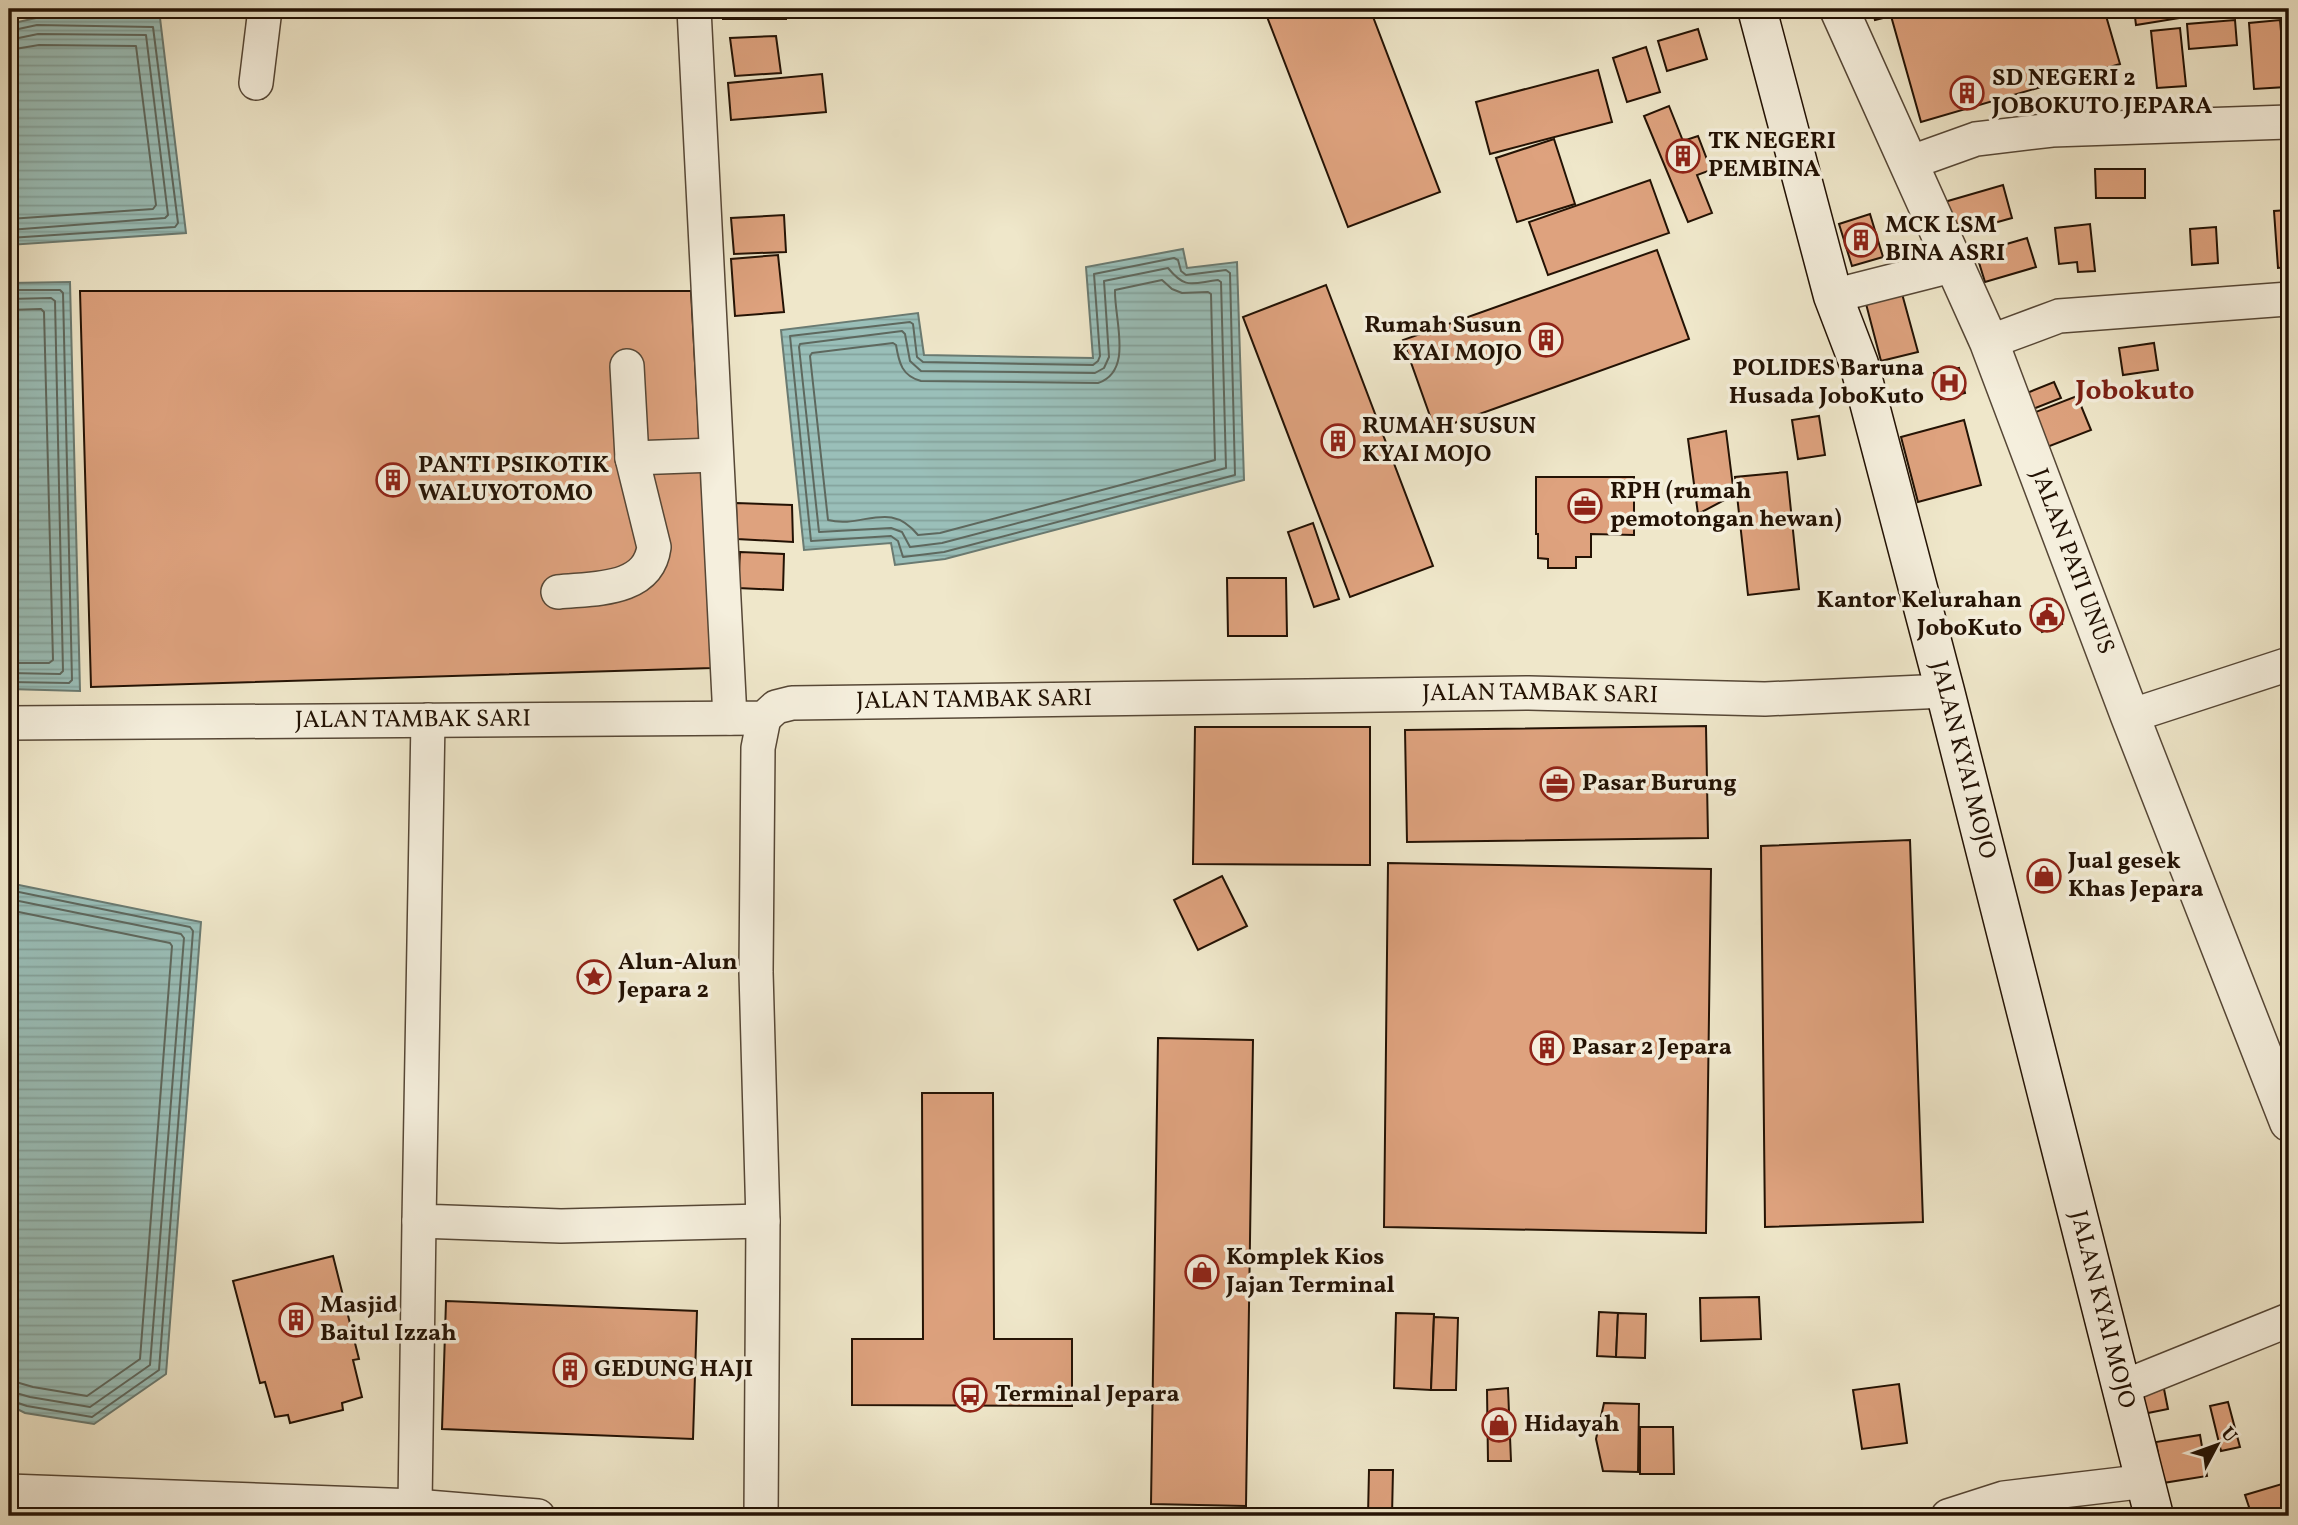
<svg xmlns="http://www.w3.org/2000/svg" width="2298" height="1525" font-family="Vollkorn,serif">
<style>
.water{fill:url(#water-rules);stroke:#6a7a71;stroke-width:2}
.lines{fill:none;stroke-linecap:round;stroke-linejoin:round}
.shore{stroke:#5e685e;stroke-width:2}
.building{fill:#dea27e;stroke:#231204;stroke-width:2}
.minor-casing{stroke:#564736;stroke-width:36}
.tertiary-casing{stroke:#564736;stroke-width:41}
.secondary-casing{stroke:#231204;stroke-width:41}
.minor{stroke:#f5efdd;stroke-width:33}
.tertiary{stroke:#f5efdd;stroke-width:38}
.secondary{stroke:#f5efdd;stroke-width:38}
.labels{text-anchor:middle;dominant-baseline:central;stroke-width:7;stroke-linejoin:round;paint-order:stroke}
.poi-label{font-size:24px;font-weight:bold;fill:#231204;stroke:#f5efdd;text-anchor:start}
.street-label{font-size:24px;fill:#231204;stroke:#f5efdd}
.quarter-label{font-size:28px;font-weight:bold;fill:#7a1f14;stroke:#f5efdd}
</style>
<defs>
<pattern id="water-rules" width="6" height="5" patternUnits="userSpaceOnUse" patternTransform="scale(1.75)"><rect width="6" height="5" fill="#9abfb9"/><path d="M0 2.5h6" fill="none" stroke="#84a39d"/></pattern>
</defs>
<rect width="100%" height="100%" fill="#efe7ca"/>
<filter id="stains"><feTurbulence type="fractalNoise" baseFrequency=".00286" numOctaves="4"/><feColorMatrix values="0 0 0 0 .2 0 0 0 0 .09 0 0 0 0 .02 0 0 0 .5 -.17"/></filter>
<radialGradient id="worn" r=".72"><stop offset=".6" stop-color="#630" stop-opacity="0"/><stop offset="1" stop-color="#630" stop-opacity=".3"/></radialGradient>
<!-- water -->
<g class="water">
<path d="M36,18H160L186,233L9,245V24Z"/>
<path d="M1183,249L1187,268L1237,262L1244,480L945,559L895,565L891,543L804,550L781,330L918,313L924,355L1093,358L1086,267Z"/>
<path d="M70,282L80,691L9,689V283Z"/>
<path d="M9,883L201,922L166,1374L94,1424L25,1413L9,1405Z"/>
</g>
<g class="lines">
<!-- shore -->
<g class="shore">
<path d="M9,31L37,25L153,27L178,223L175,227L9,238"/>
<path d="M9,40L38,34L146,35L168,215L165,218L9,230"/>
<path d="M9,50L39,45L136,46L156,205L153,209L9,219"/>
<path d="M1174,258L1178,260L1181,271L1186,275L1226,270L1230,273L1235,475L944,552L903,557L898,541L891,536L811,541L790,336L910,322L913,324L917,357L923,362L1093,365L1098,361L1100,356L1094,274Z"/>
<path d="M1168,268C1186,290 1192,283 1218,280L1221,282L1226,468L942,543L910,547L902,532L891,528L819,532L799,347L800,344L902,331L905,334L910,361L921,371L1095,373L1104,368L1109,357L1104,281Z"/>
<path d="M1162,280L1172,289L1182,293L1208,292L1211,294L1215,460L940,533L918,535C889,499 863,529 828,520L810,356L812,353L893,343L896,345C899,363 902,376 921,381L1098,383C1134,371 1114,319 1115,290Z"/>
<path d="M9,290H60L63,293L72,680L69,683L9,682"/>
<path d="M9,299L51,298L55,301L63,671L60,674L9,673"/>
<path d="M9,310L41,309L44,312L53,660L49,663H9"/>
<path d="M9,890L190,927L193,931L159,1370L92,1417L27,1406L9,1400"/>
<path d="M9,899L181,934L184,938L150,1365L90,1407L30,1397L9,1391"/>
<path d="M9,910L170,943L172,946L140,1359L87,1396L33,1387L9,1380"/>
</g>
</g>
<!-- building -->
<g class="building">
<rect x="723" y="9" width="63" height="10"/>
<path d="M1264,9H1370L1440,192L1348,227Z"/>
<path d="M1872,9H2104L2120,64L1921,122L1891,16L1875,20Z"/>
<path d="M2134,9H2185L2186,17L2136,25Z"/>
<path d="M2190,9H2238L2239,13L2191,17Z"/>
<path d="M2235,20L2237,45L2189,49L2187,24Z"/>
<path d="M2280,20L2286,87L2254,89L2249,23Z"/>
<path d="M2180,28L2186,86L2157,88L2151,31Z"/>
<path d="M1698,29L1707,59L1667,71L1658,41Z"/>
<path d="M776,36L781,73L735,76L730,38Z"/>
<path d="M1646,47L1660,92L1627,102L1613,58Z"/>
<path d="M1598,70L1612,122L1490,154L1476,102Z"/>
<path d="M822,74L826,112L731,120L728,83Z"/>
<path d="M1669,106L1683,141L1698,136L1711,170L1697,175L1712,213L1688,222L1644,116Z"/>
<path d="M1554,139L1575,204L1517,222L1496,158Z"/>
<path d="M2095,169H2145V198H2096Z"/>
<path d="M1650,180L1669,233L1548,275L1529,222Z"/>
<path d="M2003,185L2012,218L1951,235L1941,203Z"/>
<path d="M2289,210V267L2278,268L2274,211Z"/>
<path d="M1870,214L1883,257L1852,266L1839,224Z"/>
<path d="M784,215L786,252L734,254L731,218Z"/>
<path d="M2090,224L2095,271L2078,272L2077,262L2059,264L2055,228Z"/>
<path d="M2216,227L2218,263L2192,265L2190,229Z"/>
<path d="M2027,238L2036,267L1985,282L1976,253Z"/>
<path d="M1657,250L1689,339L1435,430L1403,340Z"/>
<path d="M778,255L784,312L735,316L731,259Z"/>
<path d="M1326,285L1433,566L1350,597L1243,317Z"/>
<path d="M1901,290L1918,352L1881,361L1865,300Z"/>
<path d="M80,291H691L712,668L91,687Z"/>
<path d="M2154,343L2158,370L2123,375L2119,348Z"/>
<path d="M1959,368L1965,393L1941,399L1934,373Z"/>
<path d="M2054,382L2061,398L2028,411L2022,395Z"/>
<path d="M2077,396L2091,430L2042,449L2028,415Z"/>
<path d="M1819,416L1825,455L1798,459L1792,420Z"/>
<path d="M1964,420L1981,485L1918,502L1901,437Z"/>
<path d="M1726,431L1734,495L1698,514L1688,439Z"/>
<path d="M1787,472L1799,589L1748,595L1735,477Z"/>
<path d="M1536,477H1634V535L1591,534V557H1576V568H1548V559L1538,558V534H1536Z"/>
<path d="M736,503L792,505L793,542L737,539Z"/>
<path d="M1313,523L1339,599L1314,607L1288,532Z"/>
<path d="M740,552L784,554L783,590L738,588Z"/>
<path d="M1227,578H1286L1287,636H1228Z"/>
<path d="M2052,599L2062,624L2042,632L2032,606Z"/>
<path d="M1706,726L1708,838L1407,842L1405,730Z"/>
<path d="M1195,727H1370V865L1193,864Z"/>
<path d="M1910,840L1923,1222L1765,1227L1761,846Z"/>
<path d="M1388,863L1711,869L1706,1233L1384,1227Z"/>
<path d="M1222,876L1247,926L1198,950L1174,900Z"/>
<path d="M1158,1038L1253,1040L1246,1506L1151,1504Z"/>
<path d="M922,1093H993L994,1339H1072V1406L852,1405V1339H923Z"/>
<path d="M333,1256L359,1359L353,1360L362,1397L342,1403L343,1410L290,1423L288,1415L275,1417L265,1382L260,1383L233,1281Z"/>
<path d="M1759,1297L1761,1339L1701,1341L1700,1298Z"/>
<path d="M446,1301L697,1311L693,1439L442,1429Z"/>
<path d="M1599,1312L1618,1313L1616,1357L1597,1356Z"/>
<path d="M1396,1313L1434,1314L1431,1390L1394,1388Z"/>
<path d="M1618,1313L1646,1314L1645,1358L1616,1357Z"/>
<path d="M1434,1317L1458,1318L1456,1390H1431Z"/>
<path d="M2162,1379L2168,1409L2143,1414L2137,1384Z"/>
<path d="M1899,1384L1907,1443L1862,1449L1853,1390Z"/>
<path d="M1508,1388L1511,1461H1488L1487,1390Z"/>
<path d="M2228,1402L2240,1447L2221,1451L2210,1406Z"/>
<path d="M1604,1403L1639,1404L1638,1472L1603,1471L1596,1439Z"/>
<path d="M1640,1427H1673L1674,1474H1640Z"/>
<path d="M2200,1435L2207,1476L2163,1483L2156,1442Z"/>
<path d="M1369,1470H1393L1392,1516H1368Z"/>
<path d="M2289,1482V1516H2252L2245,1495Z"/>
</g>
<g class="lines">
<defs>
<g id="minor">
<path d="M694,9L730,718"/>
<path d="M256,83L265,9"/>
<path d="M1909,163L1976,139L2052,130L2289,122"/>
<path d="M1833,296L1955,265"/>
<path d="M1989,342L2059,316L2289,299"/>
<path d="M627,366L632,458L715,455"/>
<path d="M558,592C593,588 648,592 654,547L632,458"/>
<path d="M2130,716L2289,664"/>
<path d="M428,720L419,1221L561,1226L763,1221"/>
<path id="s1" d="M9,723L764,718L776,707L792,703L1529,693L1765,699L1945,691"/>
<path d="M2123,1387L2289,1320"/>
<path d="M9,1491L415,1506L538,1516"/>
<path d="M415,1506L419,1221"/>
<path d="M761,1516L763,1221L756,972L758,748L764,718"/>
<path d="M1948,1516L2004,1498L2147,1481"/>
</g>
<g id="tertiary">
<path id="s2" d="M1839,9L1989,342L2130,716L2289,1122"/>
</g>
<g id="secondary">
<path id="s3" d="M1757,9L1833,296L1859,364L1945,691L2154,1516"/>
</g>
</defs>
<!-- minor casing -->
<use href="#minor" class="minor-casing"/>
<!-- tertiary casing -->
<use href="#tertiary" class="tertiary-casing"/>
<!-- secondary casing -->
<use href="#secondary" class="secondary-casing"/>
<!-- minor -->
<use href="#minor" class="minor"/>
<!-- tertiary -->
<use href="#tertiary" class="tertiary"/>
<!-- secondary -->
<use href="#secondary" class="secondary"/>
</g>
<!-- icons -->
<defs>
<symbol id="building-ring" viewBox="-11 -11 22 22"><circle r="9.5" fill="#f5efdd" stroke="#8f2418" stroke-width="1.5"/><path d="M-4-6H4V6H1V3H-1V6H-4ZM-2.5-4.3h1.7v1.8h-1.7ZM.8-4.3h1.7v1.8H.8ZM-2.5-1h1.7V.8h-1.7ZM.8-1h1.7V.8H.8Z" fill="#8f2418"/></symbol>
<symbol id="hospital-ring" viewBox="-11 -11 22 22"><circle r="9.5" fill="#f5efdd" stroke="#8f2418" stroke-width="1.5"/><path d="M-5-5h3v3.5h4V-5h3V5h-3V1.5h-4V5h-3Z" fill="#8f2418"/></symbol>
<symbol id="office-ring" viewBox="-11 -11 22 22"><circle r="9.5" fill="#f5efdd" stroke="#8f2418" stroke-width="1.5"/><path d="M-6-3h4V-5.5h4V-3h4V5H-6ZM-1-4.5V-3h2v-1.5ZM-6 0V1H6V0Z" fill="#8f2418"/></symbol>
<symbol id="civic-ring" viewBox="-11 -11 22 22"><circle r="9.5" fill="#f5efdd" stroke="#8f2418" stroke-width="1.5"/><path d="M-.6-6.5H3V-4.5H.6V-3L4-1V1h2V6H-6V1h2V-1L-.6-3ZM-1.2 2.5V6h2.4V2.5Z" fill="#8f2418"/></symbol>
<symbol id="shop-ring" viewBox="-11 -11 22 22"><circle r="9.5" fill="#f5efdd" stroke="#8f2418" stroke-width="1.5"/><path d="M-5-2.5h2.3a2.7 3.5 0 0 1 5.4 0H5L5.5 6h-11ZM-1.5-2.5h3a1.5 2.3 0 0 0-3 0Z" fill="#8f2418"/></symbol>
<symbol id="sight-ring" viewBox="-11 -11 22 22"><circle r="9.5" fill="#f5efdd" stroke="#8f2418" stroke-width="1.5"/><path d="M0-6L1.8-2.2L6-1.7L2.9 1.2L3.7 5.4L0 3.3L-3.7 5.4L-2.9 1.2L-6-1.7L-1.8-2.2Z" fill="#8f2418"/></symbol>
<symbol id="bus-ring" viewBox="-11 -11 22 22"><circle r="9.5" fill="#f5efdd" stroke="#8f2418" stroke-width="1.5"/><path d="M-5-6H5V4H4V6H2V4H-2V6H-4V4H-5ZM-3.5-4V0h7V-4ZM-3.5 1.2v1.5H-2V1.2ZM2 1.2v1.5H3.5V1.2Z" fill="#8f2418"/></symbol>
</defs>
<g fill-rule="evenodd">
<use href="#building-ring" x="1948" y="74" width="38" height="38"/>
<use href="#building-ring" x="1664" y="137" width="38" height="38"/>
<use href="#building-ring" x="1842" y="221" width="38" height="38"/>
<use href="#building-ring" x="1527" y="321" width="38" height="38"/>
<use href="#hospital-ring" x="1930" y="364" width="38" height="38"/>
<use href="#building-ring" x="1319" y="422" width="38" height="38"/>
<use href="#building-ring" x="374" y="461" width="38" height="38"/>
<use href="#office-ring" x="1566" y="487" width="38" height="38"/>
<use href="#civic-ring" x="2028" y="596" width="38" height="38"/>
<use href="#office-ring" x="1538" y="765" width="38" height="38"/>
<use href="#shop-ring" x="2025" y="857" width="38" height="38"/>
<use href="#sight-ring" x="575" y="958" width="38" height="38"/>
<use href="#building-ring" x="1528" y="1029" width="38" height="38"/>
<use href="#shop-ring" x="1183" y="1253" width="38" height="38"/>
<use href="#building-ring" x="277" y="1301" width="38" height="38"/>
<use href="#building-ring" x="551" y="1351" width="38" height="38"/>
<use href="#bus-ring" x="951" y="1376" width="38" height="38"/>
<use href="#shop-ring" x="1480" y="1406" width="38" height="38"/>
</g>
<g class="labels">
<!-- poi labels -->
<g class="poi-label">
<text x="1992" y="79">SD NEGERI 2<tspan x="1992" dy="28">JOBOKUTO JEPARA</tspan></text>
<text x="1708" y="142">TK NEGERI<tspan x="1708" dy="28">PEMBINA</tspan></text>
<text x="1885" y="226">MCK LSM<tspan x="1885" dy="28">BINA ASRI</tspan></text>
<text x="1522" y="326" text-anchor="end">Rumah Susun<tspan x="1522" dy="28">KYAI MOJO</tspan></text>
<text x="1924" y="369" text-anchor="end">POLIDES Baruna<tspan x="1924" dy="28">Husada JoboKuto</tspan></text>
<text x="1362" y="427">RUMAH SUSUN<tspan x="1362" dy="28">KYAI MOJO</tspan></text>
<text x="418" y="466">PANTI PSIKOTIK<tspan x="418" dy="28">WALUYOTOMO</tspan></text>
<text x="1610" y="492">RPH (rumah<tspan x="1610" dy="28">pemotongan hewan)</tspan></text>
<text x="2022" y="601" text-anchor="end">Kantor Kelurahan<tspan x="2022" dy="28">JoboKuto</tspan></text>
<text x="1582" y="784">Pasar Burung</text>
<text x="2068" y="862">Jual gesek<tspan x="2068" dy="28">Khas Jepara</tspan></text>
<text x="618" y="963">Alun-Alun<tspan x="618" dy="28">Jepara 2</tspan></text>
<text x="1572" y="1048">Pasar 2 Jepara</text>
<text x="1226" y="1258">Komplek Kios<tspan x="1226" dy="28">Jajan Terminal</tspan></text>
<text x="320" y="1306">Masjid<tspan x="320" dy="28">Baitul Izzah</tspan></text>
<text x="594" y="1370">GEDUNG HAJI</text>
<text x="995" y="1395">Terminal Jepara</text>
<text x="1524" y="1425">Hidayah</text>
</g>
<!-- street labels -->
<g class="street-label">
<text stroke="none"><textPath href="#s2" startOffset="600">JALAN PATI UNUS</textPath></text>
<text stroke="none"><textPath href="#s1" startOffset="1536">JALAN TAMBAK SARI</textPath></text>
<text stroke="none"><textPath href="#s1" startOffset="970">JALAN TAMBAK SARI</textPath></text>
<text stroke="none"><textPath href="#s1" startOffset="404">JALAN TAMBAK SARI</textPath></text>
<text stroke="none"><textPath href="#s3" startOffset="779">JALAN KYAI MOJO</textPath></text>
<text stroke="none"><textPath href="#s3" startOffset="1346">JALAN KYAI MOJO</textPath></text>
</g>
<!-- quarter labels -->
<g class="quarter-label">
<text x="2135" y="391">Jobokuto</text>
</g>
</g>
<!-- margin -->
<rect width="2298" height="1525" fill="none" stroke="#efe7ca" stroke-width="35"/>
<rect x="10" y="10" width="2277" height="1504" fill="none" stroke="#231204" stroke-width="3.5"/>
<rect x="18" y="18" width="2263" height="1490" fill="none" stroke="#231204" stroke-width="2"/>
<!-- north arrow -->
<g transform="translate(2217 1445) rotate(49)" stroke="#f5efdd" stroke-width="5" paint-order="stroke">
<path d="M0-5L12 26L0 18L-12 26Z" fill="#231204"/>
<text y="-10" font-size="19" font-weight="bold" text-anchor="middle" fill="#231204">U</text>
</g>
<rect width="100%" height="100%" filter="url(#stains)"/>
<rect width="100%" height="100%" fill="url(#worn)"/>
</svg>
